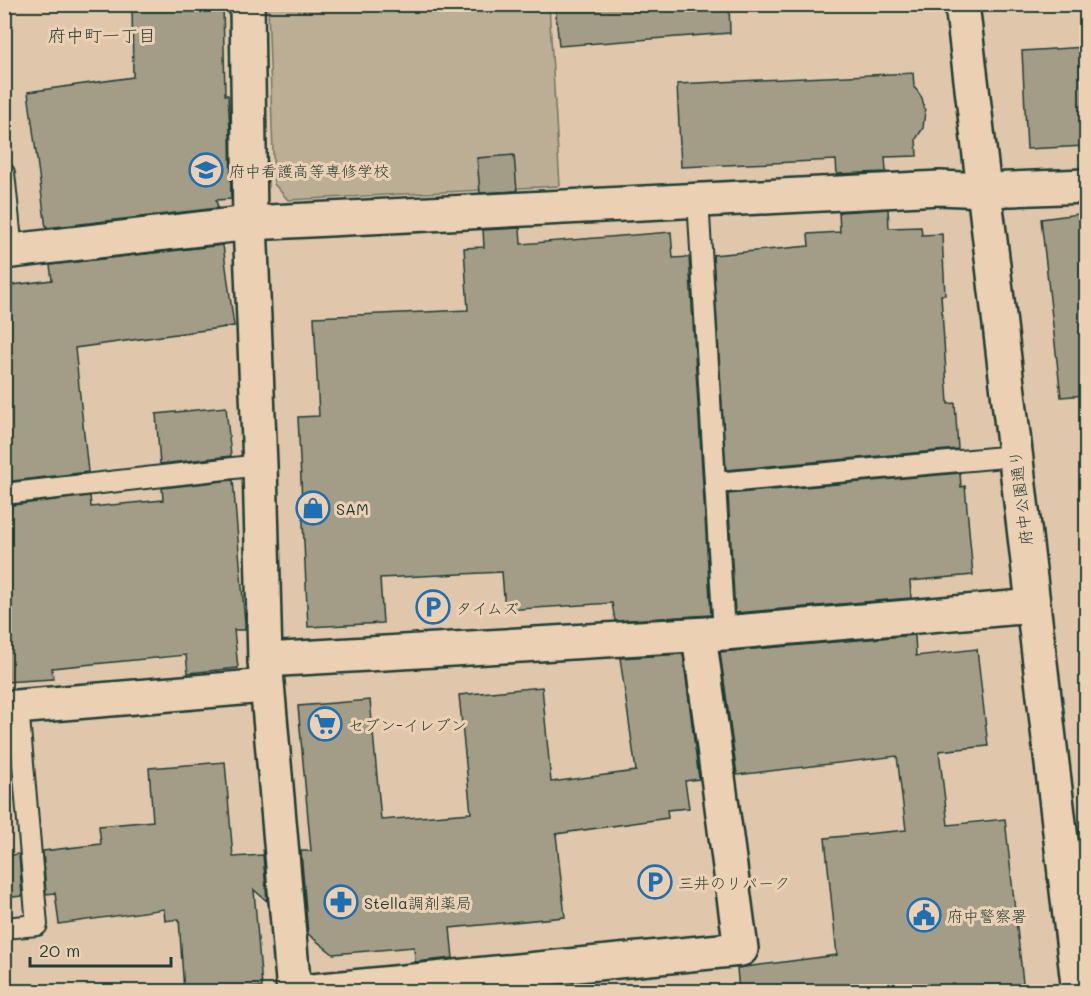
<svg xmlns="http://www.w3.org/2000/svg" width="1091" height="996" font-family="Mali,'Klee One',sans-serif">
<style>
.green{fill:#bcae95;stroke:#6e7664;stroke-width:1.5}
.building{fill:#a39d87;stroke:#1f3d34;stroke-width:1.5}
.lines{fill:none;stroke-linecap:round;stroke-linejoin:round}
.service-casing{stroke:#1f3d34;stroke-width:24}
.minor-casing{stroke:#1f3d34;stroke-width:38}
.tertiary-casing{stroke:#1f3d34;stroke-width:38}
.service{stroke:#ecd0b3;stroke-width:20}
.minor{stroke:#ecd0b3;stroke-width:33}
.tertiary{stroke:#ecd0b3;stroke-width:33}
.labels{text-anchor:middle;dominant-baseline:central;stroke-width:6;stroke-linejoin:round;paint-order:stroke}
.poi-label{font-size:16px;fill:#1f3d34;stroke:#ecd0b3;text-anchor:start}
.street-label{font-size:16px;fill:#1f3d34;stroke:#ecd0b3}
.neighbourhood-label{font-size:18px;fill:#1f3d34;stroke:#ecd0b3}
</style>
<rect width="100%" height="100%" fill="#e0c7ac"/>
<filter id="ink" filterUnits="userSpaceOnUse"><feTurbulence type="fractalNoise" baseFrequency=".0167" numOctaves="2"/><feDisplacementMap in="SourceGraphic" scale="12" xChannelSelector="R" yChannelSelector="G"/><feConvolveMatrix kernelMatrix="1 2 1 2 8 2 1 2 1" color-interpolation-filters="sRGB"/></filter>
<g filter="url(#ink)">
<!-- green -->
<path class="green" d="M268,5H549L560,186L288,200L274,184Z"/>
<!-- building -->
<g class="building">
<path d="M132,4H223L225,95H228L230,130L231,199L216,200L218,208L46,228L28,92L133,77Z"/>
<path d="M555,4H729L730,33L559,46Z"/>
<path d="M1086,47V146L1027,149L1022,51Z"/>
<path d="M913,73L914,86L922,98L925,111L923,128L916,139L917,156L885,157L886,172L837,174L836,160L681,167L677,84Z"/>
<path d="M514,155L517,191L480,193L477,158Z"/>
<path d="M888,209L889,228L921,227L922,235L942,234L945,295H941L948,404L955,403L958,449L726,470L713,255L809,246L808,234L840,232L839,212Z"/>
<path d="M1086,213V395L1061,397L1041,219Z"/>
<path d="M520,228L521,244L671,232L673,258L689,257L711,615L615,621L612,603L505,610L502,572L380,578L383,623L308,627L298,417L319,416L314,317L468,310L464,248L484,247L483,230Z"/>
<path d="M223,245L234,326L75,348L88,472L4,482V286L52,280L50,265Z"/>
<path d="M226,407L231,456L160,464L156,414Z"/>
<path d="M960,473L961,487L965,486L973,575L910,581L911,598L735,613L728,494Z"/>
<path d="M233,480L245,623V630H234L238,668L188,673L186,655L52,668L53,679L4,682V506L90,496L91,507L163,500L162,488Z"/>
<path d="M915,635L916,656L977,649L988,746L939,751L948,825L1005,819L1024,992H739L737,968L837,955L825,838L906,830L897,756L737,775L720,652Z"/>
<path d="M683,654L699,779L685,781L689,808L667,810L668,818L556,834L565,917L450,928L453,958L415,962L414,947L333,954L308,934L301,851H311L298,706L370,700L381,820L471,813L459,695L542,687L551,782L636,771L620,658Z"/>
<path d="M225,762L233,857L263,855L267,901L254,890L262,987L184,992L179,919L165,921L164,909L59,924L55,893L46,894L43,851L101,844L99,826L153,821L149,768Z"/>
<path d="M19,854L22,896L4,898V856Z"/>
</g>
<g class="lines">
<defs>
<g id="service">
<path d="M4,173L12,251"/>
<path d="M698,199L724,633"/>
<path d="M716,483L1015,456"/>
<path d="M4,494L260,465"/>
<path d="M4,928L37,925L18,706"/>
</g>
<g id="minor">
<path d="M247,4L250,223L260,465L265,660L294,992"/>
<path d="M4,252L250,223L940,188L984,190L1086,186"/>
<path d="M265,660L724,633L1033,606"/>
<path d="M4,708L266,686"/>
<path d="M1065,875L1086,871"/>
<path d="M302,992L741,949L699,635"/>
</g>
<path id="tertiary" d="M962,4L1079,992"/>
</defs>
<!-- service casing -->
<use href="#service" class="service-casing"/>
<!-- minor casing -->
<use href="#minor" class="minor-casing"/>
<!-- tertiary casing -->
<use href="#tertiary" class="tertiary-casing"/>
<!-- service -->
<use href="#service" class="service"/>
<!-- minor -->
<use href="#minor" class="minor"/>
<!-- tertiary -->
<use href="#tertiary" class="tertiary"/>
</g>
</g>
<!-- icons -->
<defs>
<symbol id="school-ring" viewBox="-11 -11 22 22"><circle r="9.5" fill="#ecd0b3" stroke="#1f6fb2" stroke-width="1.5"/><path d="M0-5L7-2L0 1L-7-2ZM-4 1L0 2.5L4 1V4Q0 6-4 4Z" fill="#1f6fb2"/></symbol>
<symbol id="shop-ring" viewBox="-11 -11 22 22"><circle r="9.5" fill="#ecd0b3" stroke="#1f6fb2" stroke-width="1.5"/><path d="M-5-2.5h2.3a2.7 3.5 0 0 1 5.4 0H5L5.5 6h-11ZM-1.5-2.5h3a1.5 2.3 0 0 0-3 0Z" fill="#1f6fb2"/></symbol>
<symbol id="parking-ring" viewBox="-11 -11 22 22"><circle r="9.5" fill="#ecd0b3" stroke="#1f6fb2" stroke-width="1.5"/><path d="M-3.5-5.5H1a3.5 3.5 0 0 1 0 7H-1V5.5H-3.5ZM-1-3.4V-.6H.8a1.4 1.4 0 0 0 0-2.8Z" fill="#1f6fb2"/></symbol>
<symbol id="supermarket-ring" viewBox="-11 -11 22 22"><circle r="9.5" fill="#ecd0b3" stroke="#1f6fb2" stroke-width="1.5"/><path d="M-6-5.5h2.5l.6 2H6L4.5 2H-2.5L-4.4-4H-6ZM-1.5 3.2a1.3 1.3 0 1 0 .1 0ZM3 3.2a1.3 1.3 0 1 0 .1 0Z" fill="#1f6fb2"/></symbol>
<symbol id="pharmacy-ring" viewBox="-11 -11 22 22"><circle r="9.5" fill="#ecd0b3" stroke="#1f6fb2" stroke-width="1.5"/><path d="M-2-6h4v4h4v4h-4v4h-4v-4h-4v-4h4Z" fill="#1f6fb2"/></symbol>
<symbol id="civic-ring" viewBox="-11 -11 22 22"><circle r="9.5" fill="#ecd0b3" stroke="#1f6fb2" stroke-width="1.5"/><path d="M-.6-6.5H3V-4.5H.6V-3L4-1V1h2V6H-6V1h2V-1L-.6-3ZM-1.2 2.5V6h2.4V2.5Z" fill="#1f6fb2"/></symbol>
</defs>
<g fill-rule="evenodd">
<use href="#school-ring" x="187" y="151" width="38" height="38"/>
<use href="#shop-ring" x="294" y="489" width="38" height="38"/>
<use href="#parking-ring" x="414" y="588" width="38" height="38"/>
<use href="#supermarket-ring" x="306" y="705" width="38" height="38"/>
<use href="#parking-ring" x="636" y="863" width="38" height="38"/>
<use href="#pharmacy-ring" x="322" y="883" width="38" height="38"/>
<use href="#civic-ring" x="905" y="896" width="38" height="38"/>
</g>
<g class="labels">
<!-- poi labels -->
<g class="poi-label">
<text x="229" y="170">府中看護高等専修学校</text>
<text x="336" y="508">SAM</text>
<text x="456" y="607">タイムズ</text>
<text x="348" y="724">セブン-イレブン</text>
<text x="678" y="882">三井のリパーク</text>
<text x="364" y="902">Stella調剤薬局</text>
<text x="947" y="915">府中警察署</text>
</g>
<!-- street labels -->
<g class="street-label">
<text transform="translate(1020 498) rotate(-97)">府中公園通り</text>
</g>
<!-- neighbourhood labels -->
<g class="neighbourhood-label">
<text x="102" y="35">府中町一丁目</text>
</g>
</g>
<!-- margin -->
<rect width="1091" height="996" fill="none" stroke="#ecd0b3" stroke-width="24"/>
<rect x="12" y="12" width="1067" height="972" fill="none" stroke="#1f3d34" stroke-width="2" filter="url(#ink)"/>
<!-- scale -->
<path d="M30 957v9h141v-9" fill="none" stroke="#1f3d34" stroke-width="3"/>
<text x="39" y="957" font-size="18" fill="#1f3d34" stroke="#ecd0b3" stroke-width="4.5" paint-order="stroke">20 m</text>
</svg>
